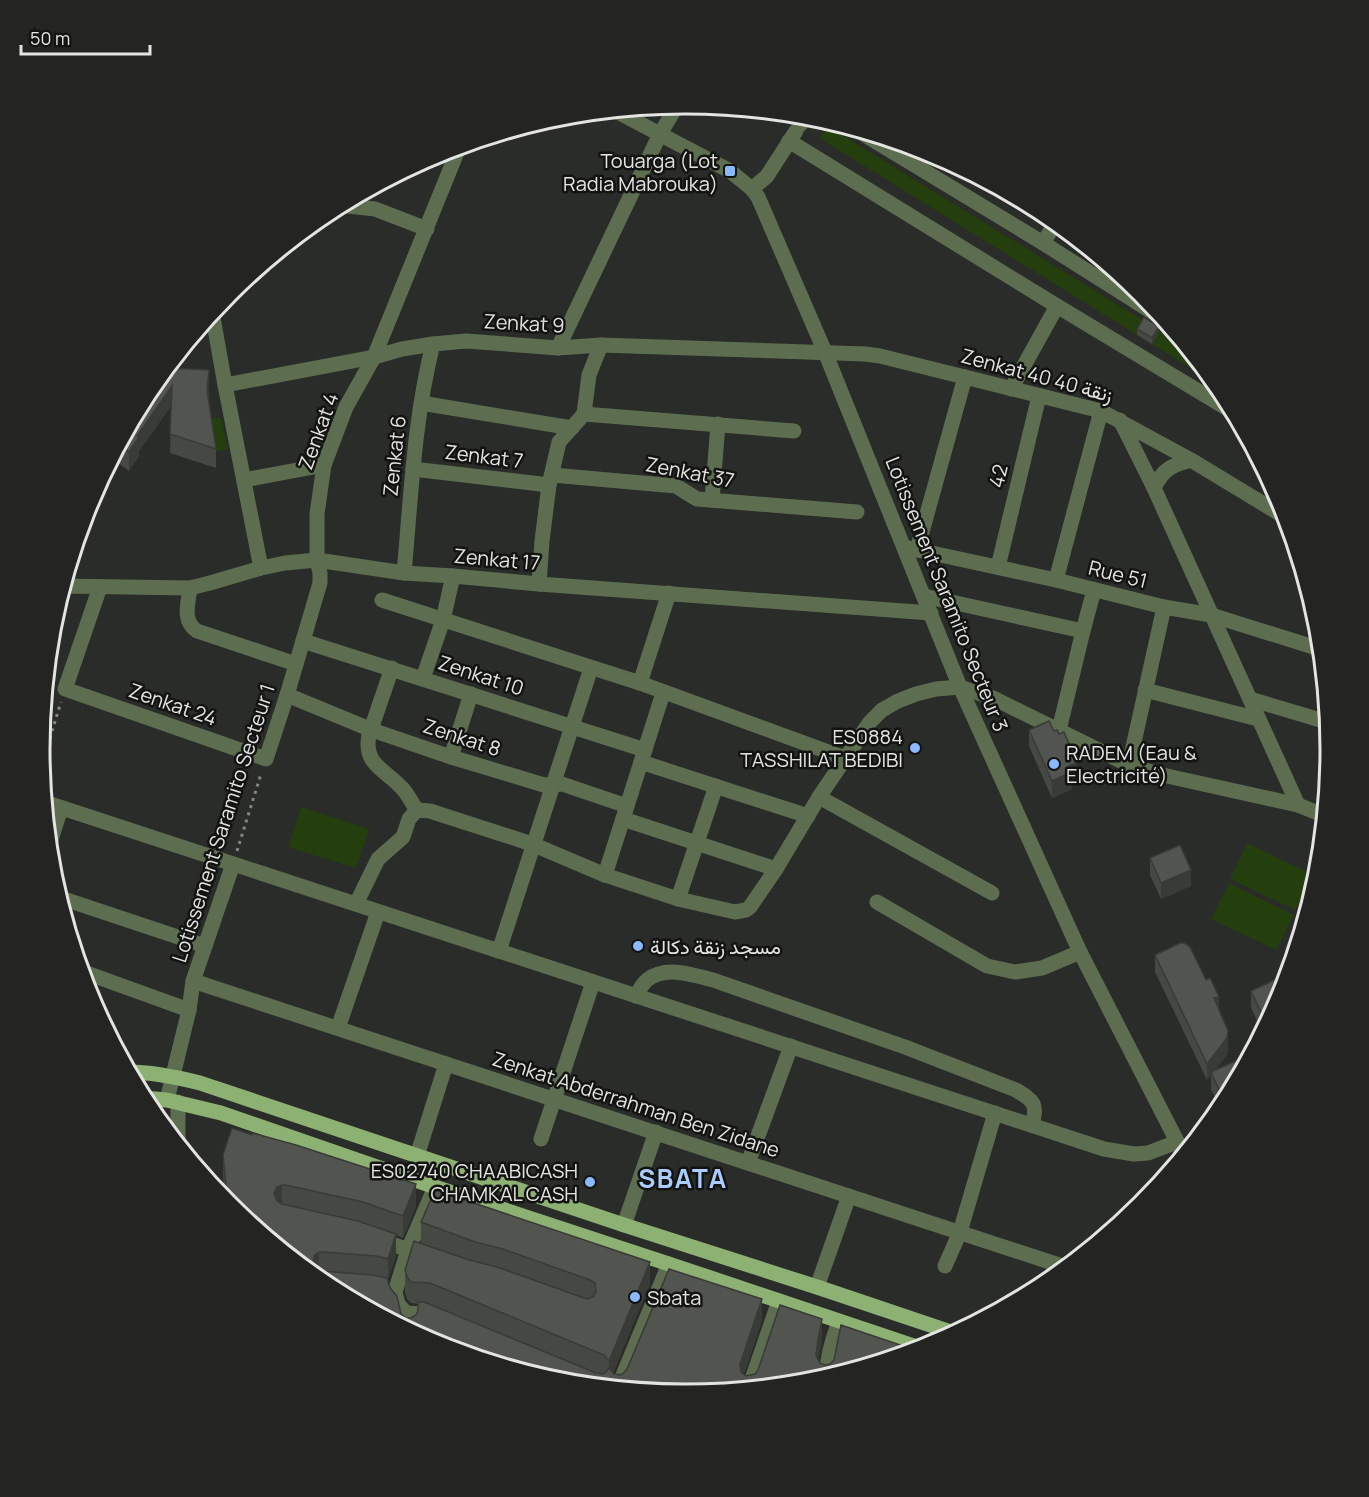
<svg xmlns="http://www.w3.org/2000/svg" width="1369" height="1497" font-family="Manrope,Vazirmatn,sans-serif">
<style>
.green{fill:#253e0e}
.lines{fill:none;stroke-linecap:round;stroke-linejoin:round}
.path{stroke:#848683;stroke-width:3;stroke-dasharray:3 4.5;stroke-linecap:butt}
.minor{stroke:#5d6e50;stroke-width:15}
.major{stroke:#8db172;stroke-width:15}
.wall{fill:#464844}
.shaded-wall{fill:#393b37}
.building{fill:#51544f;stroke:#393b37;stroke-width:1.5}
.poi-dot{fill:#8cb9fc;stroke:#131412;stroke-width:2}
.labels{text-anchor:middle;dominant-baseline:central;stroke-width:5;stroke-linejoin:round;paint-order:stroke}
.poi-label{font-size:20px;fill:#e4e5e2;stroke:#131412;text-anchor:end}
.street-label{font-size:20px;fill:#e4e5e2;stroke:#131412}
.district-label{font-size:26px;font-weight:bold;letter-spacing:1.5px;fill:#aaccfe;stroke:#131412}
.rim{fill:none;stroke:#e4e5e2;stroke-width:3}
</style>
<rect width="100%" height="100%" fill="#292c28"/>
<!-- green -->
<g class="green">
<path d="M829,129L834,130L1185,346L1215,383L1152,344L1159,332L1144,323L1137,335L819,138L825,130Z"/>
<path d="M208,418H221L228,449L213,452Z"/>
<path d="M301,807L369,829L356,868L288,847Z"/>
<path d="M1247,843L1313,875L1295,910L1230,879Z"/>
<path d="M1229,883L1294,915L1276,950L1211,919Z"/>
</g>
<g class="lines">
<!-- path -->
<g class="path">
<path d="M41,767L61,702"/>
<path d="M237,851L261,774"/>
</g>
<!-- minor -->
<g class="minor">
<path d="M614,110L730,171L752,189L758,197L825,352L960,687L1080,952L1183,1153"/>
<path d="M800,125L807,115"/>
<path d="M855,129L1043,243L1163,319"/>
<path d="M789,141L1057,306L1233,412"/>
<path d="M752,189L767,176L796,131"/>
<path d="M339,205L375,209L427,229"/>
<path d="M1043,243L1056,222"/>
<path d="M212,312L225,385L261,568"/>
<path d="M558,348L660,134L678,104"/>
<path d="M225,385L374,357L402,349L433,344L466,341L558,348L601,345L865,354L880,356L1101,411L1191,460L1285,517"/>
<path d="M1011,389L1057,306"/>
<path d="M421,403L572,428"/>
<path d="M584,414L794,431"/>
<path d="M1120,420L1154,488L1298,805"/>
<path d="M413,469L549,485"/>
<path d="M552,475L676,486L697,499L857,512"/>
<path d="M244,480L324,465"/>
<path d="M1154,488C1163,469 1172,465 1191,460"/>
<path d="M712,500L718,424"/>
<path d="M904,547L1056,580L1164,607L1211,615L1320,649"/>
<path d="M917,550L965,377"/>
<path d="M998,567L1039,396"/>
<path d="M404,573C411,497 414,419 433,344"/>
<path d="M1056,580L1101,411"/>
<path d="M539,584L542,541L549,485L559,442L584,414L589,375L601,345"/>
<path d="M62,586L190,588L210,583L261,568L285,563L317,560L404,573L453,576L539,584L931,613"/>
<path d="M100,587L65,689L266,759L287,695L320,583V573L317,560V514L324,465L346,407L374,357L460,145"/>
<path d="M190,588C188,604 182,621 197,631L296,664"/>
<path d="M924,596L1083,631L1059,730"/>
<path d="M382,600L640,683L845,758"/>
<path d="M1083,631L1094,590"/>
<path d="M303,641L645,750"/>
<path d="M392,668L369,735C363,764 384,769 400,786C407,792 411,802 417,810"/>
<path d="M423,678L443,620L453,576"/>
<path d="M640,683L669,593"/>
<path d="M1145,690L1258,719"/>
<path d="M287,695L372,730L451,757L544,785L562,784L627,806"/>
<path d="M1250,699L1327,722"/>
<path d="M451,757L471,694"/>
<path d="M641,762L808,816"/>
<path d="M1129,765L1164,607"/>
<path d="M819,797L992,893"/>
<path d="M44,802L1104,1149L1134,1154L1148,1153L1177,1142"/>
<path d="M623,819L776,869"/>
<path d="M49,846L61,808"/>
<path d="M605,875L663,693"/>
<path d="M58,897L205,946"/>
<path d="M678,899L716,786"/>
<path d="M877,902L987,966L1015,972L1042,968L1080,952"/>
<path d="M356,904L378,859L403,837L409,819L417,810L430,811L532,844L605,875L678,899L735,912L746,910L750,907L776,869L819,797L870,722L882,710L898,701L916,694L936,689L960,687L993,698L1129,765L1158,774L1298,805L1323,815"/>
<path d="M499,951L591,668"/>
<path d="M81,971L189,1010"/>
<path d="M193,981L1065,1267"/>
<path d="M636,996C639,991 642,984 647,980C666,965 693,975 713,980L905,1047L1016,1090C1034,1101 1038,1104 1032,1125"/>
<path d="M338,1028L378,912"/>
<path d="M167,1100L189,1010L193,981L233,864"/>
<path d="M541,1139L593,982"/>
<path d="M178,1144V1102"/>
<path d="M417,1156L446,1064"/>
<path d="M748,1163L791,1046"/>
<path d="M624,1225L656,1132"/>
<path d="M378,1239L428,1257"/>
<path d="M945,1266L960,1232L995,1113"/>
<path d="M817,1287L849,1196"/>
<path d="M406,1313L426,1314L436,1318"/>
<path d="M409,1330L406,1313L398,1304L395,1292L408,1250L435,1187"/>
<path d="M826,1377C827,1357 832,1340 839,1322"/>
<path d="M618,1387L669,1264"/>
<path d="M749,1388L779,1301"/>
</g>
<!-- major -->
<g class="major">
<path d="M129,1072C153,1072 176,1077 200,1083L624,1225L817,1287L954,1333"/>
<path d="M143,1098L167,1100L221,1113L435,1187L669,1264L920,1348"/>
</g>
</g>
<!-- wall -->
<g class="wall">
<path d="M1137,329L1159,332L1152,344L1137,335Z"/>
<path d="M209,388L208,399L216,449V468L170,453L171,406L139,451V456L129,471L111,458L148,390Z"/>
<path d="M1029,730L1077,779L1072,781V789L1052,798L1029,746Z"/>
<path d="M1150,858L1191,886L1161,899L1150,875Z"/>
<path d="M1302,926L1290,966L1286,965V948L1296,938Z"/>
<path d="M1155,955L1219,1008L1228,1048L1227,1055L1214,1071L1249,1055L1220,1108L1211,1089V1075L1207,1080L1155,972Z"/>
<path d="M1251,991L1281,996L1262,1031L1251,1008Z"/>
<path d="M223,1155L416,1206L403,1238L396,1235V1256L388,1280L401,1314L406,1318H411L416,1315L418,1312V1304L411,1303L407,1299L405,1292V1270L421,1243V1222L650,1284L613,1373L614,1374L620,1375L762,1320L744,1374L746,1376L755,1374L822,1341L818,1359L820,1363L825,1365L915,1350L810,1382H558L326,1285L226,1202L223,1177Z"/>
</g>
<!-- shaded-wall -->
<g class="shaded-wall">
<path d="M1159,327V332L1152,344V338Z"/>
<path d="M209,370V388L207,409V390Z"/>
<path d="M172,386V404L139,451V456L129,471V452L137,436Z"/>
<path d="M1077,762V779L1072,781V789L1052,798V781L1069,766Z"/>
<path d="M1191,870V886L1161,899V883Z"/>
<path d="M1219,997V1013L1214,998Z"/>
<path d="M1228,1031V1048L1227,1055L1212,1074L1211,1072V1075L1207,1080V1064Z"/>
<path d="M416,1184V1206L403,1238V1216Z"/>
<path d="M282,1185V1207L277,1209L274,1193L277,1187Z"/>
<path d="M396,1234V1256L388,1280V1259Z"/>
<path d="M319,1252V1274L313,1261L315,1255Z"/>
<path d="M650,1262V1284L609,1383V1361Z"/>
<path d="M762,1299V1320L740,1385V1364Z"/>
<path d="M822,1319V1341L818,1361L816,1355L818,1340Z"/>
</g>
<!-- building -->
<g class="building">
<path d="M1144,317L1159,327L1152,338L1137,329Z"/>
<path d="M165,368L209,370L207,390L216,449L170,434L172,386L137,436L139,437L129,452L119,444L148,390Z"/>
<path d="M1049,721L1054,731L1057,730L1059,734L1064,732L1077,762L1069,766L1072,772L1052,781L1029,730Z"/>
<path d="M1180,845L1191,870L1161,883L1150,858Z"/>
<path d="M1302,926L1294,952L1286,948L1291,936L1296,938Z"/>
<path d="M1180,943H1184L1190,947L1206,980L1210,978L1219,997L1214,998L1228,1031L1227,1038L1207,1064L1155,955Z"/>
<path d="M1287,974L1281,996L1266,1023L1251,991Z"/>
<path d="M1249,1055L1224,1101L1211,1072Z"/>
<path d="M232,1128L252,1135V1133L296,1145L416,1184L403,1216L363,1202L286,1185H282L277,1187L274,1193L277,1201L282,1204L358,1221L396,1234L388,1259L376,1256L324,1252H319L315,1255L313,1261L317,1269L322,1271L373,1275L387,1278L390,1288L397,1296L401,1314L406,1318H411L416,1315L418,1311V1302H424L596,1373L602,1374L606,1372L609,1368L614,1374L620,1375L624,1373L627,1369L669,1269L762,1299L740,1364L741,1372L746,1376L755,1374L758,1370L780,1305L822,1319L818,1340L816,1355L820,1363L825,1365L830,1364L834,1360L841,1325L915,1350L810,1382L684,1394L558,1382L437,1345L326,1285L228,1205L223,1155Z"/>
<path d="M435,1190L650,1262L609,1361L604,1355L430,1283L411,1282L407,1277L405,1270L414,1241L469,1260L497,1267L584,1298L588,1299L593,1297L596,1292L595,1283L590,1280L503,1249L475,1242L421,1222Z"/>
</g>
<!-- markers -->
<g class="poi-dot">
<rect x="724" y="165" width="12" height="12" rx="3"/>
<circle cx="915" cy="748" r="6"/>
<circle cx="1054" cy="764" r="6"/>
<circle cx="638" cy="946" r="6"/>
<circle cx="590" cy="1182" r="6"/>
<circle cx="635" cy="1297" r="6"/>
</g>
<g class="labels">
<!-- poi labels -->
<g class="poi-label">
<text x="718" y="160">Touarga (Lot<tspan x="718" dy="23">Radia Mabrouka)</tspan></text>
<text x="903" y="736">ES0884<tspan x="903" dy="23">TASSHILAT BEDIBI</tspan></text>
<text x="1066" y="752" text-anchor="start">RADEM (Eau &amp;<tspan x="1066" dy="23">Electricité)</tspan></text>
<text x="650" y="946" text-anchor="start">مسجد زنقة دكالة</text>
<text x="578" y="1170">ES02740 CHAABICASH<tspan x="578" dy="23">CHAMKAL CASH</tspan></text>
<text x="647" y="1297" text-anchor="start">Sbata</text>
</g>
<!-- street labels -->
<g class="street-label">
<text transform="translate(524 323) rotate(3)">Zenkat 9</text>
<text transform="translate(1037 375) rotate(15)">Zenkat 40 زنقة 40</text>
<text transform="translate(318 431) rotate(-70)">Zenkat 4</text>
<text transform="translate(394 456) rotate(-84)">Zenkat 6</text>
<text transform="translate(484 456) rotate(7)">Zenkat 7</text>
<text transform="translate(690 472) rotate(11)">Zenkat 37</text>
<text transform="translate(998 476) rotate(-76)">42</text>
<text transform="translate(497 559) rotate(5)">Zenkat 17</text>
<text transform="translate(1118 574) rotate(14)">Rue 51</text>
<text transform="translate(947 594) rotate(68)">Lotissement Saramito Secteur 3</text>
<text transform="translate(481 675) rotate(18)">Zenkat 10</text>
<text transform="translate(173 704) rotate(19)">Zenkat 24</text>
<text transform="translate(462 737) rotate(18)">Zenkat 8</text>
<text transform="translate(223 823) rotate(-72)">Lotissement Saramito Secteur 1</text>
<text transform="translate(636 1104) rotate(18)">Zenkat Abderrahman Ben Zidane</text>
</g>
<!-- district labels -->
<g class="district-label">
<text x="683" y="1178">SBATA</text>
</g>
</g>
<!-- crop -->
<path d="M0 0H1369V1497H0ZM50 749a635 635 0 1 1 1270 0a635 635 0 1 1-1270 0Z" fill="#242523" fill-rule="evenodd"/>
<path class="rim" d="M50 749a635 635 0 1 1 1270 0a635 635 0 1 1-1270 0Z"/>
<!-- scale -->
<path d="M21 45v9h129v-9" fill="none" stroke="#e4e5e2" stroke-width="3"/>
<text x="30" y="45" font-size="18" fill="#e4e5e2" stroke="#131412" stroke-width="4.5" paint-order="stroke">50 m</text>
</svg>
